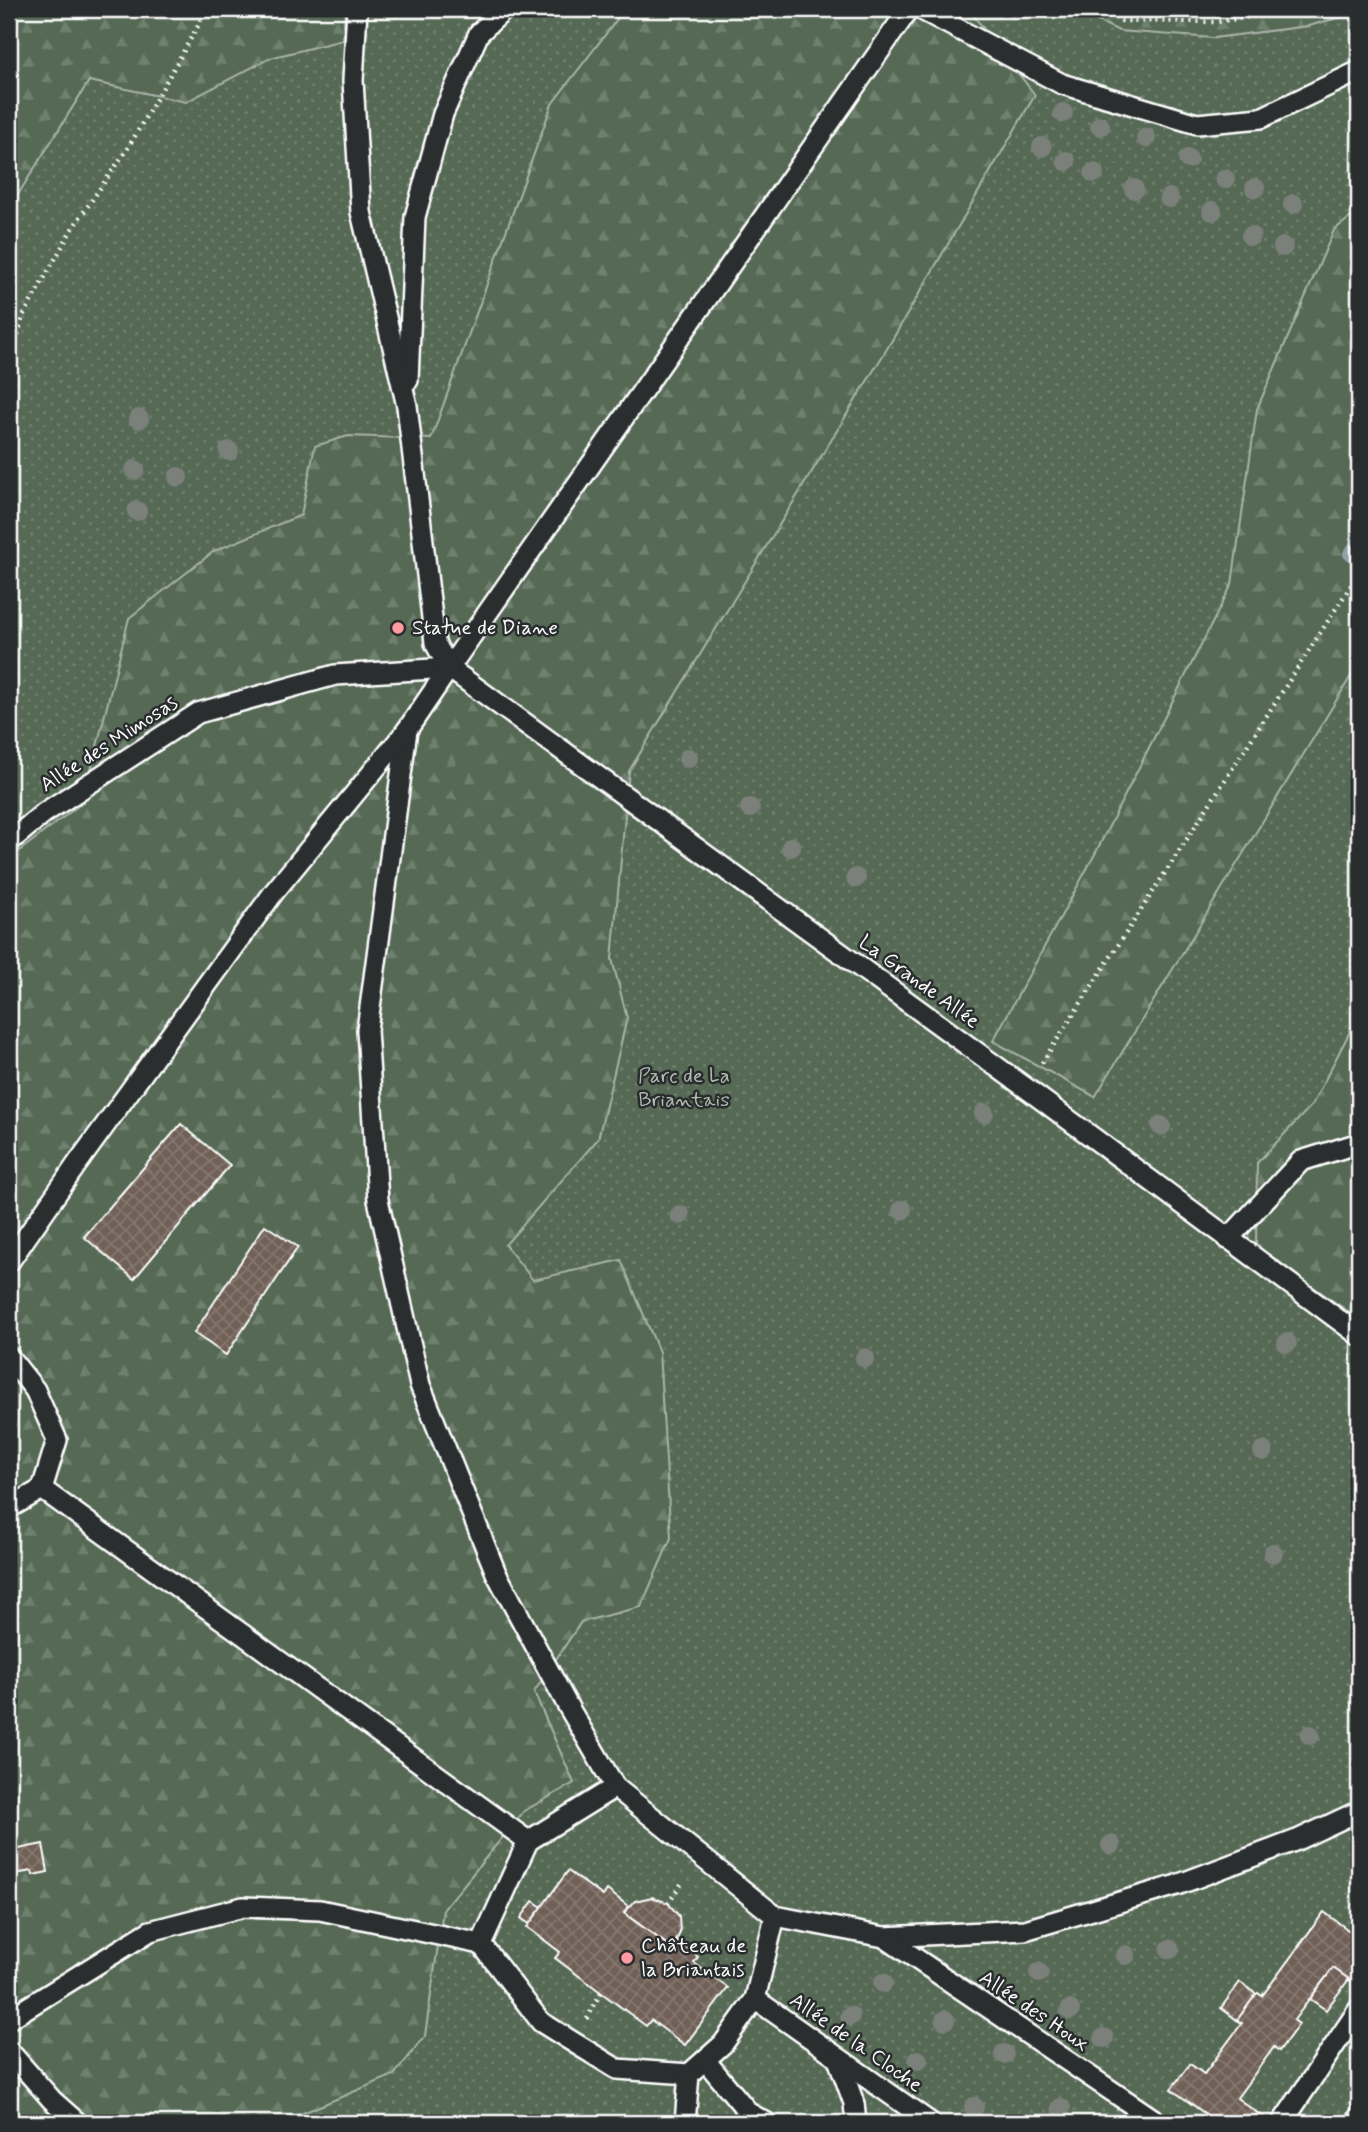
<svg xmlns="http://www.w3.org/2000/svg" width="1368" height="2132" font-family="Mynerve,sans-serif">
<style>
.green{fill:url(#green-dots);stroke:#aab4aa;stroke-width:2}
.forest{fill:url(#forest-firs);stroke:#aab4aa;stroke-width:2}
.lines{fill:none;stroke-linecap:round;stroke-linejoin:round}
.stream{stroke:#93a2a9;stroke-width:12}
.building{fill:url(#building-cross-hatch);stroke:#fff;stroke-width:2}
.service-casing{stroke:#fff;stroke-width:24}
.path{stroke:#fff;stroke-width:4.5;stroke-dasharray:2 5;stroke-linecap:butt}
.service{stroke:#2a2d2e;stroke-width:19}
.tree{fill:#7b807a}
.poi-dot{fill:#ff9aa2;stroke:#2a2d2e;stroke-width:2.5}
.labels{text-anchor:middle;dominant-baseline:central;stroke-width:5;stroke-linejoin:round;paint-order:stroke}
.poi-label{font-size:21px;fill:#fff;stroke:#2a2d2e;text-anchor:start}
.street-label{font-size:21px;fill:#fff;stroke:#2a2d2e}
.park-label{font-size:21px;fill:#b2bcb2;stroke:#2a2d2e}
</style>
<defs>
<pattern id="green-dots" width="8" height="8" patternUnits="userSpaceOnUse" patternTransform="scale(1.75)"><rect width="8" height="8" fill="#556954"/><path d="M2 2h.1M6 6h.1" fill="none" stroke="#6e806e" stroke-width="1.8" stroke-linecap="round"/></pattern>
<pattern id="forest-firs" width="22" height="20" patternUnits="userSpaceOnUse" patternTransform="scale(1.75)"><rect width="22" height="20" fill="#556954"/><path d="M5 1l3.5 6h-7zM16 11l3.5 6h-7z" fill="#6e806e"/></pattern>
<pattern id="building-cross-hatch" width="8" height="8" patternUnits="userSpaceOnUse" patternTransform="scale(1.75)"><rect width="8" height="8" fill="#706057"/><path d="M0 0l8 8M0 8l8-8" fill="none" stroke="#857870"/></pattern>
</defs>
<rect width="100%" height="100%" fill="#383736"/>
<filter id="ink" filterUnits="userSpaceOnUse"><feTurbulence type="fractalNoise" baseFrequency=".0143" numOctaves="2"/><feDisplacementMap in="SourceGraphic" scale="14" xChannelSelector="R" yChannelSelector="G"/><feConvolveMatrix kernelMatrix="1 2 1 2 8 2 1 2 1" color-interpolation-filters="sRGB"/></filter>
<g filter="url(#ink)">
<!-- green -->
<path class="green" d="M42,9H1072L1078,13L1213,38L1308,26L1359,12V2123H9V52Z"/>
<!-- forest -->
<g class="forest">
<path d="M9,9H345L343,40L270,58L186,102L89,81L9,209Z"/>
<path d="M625,9H981L974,16L1035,95L888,347L629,771L612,959L627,1018L598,1139L505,1245L533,1280L621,1260L659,1352L671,1538L641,1607L581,1622L534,1692L574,1783L524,1811L443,1910L425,2036L394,2075L279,2123H9V859L83,802L129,618L214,551L301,515L315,446L348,436L431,439L552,104Z"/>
<path d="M1072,9H1359V12L1308,26L1213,38L1119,31Z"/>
<path d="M1359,211V663L1095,1097L993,1041L1095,854L1232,584L1257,409L1334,230Z"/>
<path d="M1359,1014V1319L1256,1247L1257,1163L1312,1105Z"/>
</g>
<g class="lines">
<!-- stream -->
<path class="stream" d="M1349,554L1359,540"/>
</g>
<!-- building -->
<g class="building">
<path d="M181,1124L230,1165L134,1279L84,1237Z"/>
<path d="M265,1225L298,1247L226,1355L194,1333Z"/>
<path d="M43,1844L48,1872L33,1875L32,1871L9,1875V1851Z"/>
<path d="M568,1871L603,1896L607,1890L628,1906L624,1913L672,1948L677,1941L698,1957L694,1963L728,1988L685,2045L651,2020L646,2026L555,1958L560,1952L527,1927Z"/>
<path d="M652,1897L668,1903L679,1916L680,1933L672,1948L624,1913L635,1901Z"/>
<path d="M533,1901L542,1907L529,1924L521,1918Z"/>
<path d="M1324,1912L1359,1938V1987L1333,1968L1294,2020L1299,2024L1279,2051L1274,2047L1237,2098L1264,2118L1260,2123H1218L1171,2089L1190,2064L1204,2074L1242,2023L1237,2020L1256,1994L1258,1993L1262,1996Z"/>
<path d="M1333,1968L1349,1979L1326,2010L1310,1999Z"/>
<path d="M1240,1982L1256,1994L1237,2020L1221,2008Z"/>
</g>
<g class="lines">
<defs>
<g id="service">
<path d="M920,9L1062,84L1197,124L1261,118L1359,71"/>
<path d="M408,380L415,217L443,114L479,33L505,9"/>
<path d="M449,668L1026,1088L1359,1335"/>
<path d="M449,668L909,9"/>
<path d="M407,730L367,1030L378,1200L420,1385L496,1573L569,1708L615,1787L775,1916L884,1937L1025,1930L1177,1885L1297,1840L1359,1811"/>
<path d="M9,842L44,813L198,713L335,675L449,668"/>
<path d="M1228,1239L1301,1161L1359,1143"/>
<path d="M9,1262L77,1164L274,892L407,730L449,668L435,643L407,406L361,212L353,81L357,9"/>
<path d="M9,1357L35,1390L57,1440L42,1489L528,1841L615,1787"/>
<path d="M9,1508L42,1489"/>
<path d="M528,1841L481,1944L541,2022L573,2042L617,2069L689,2074L723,2044L755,1999L775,1916"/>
<path d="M884,1937L1159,2123"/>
<path d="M755,1999L931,2123"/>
<path d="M9,2019L150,1931L243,1907L320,1910L481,1944"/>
<path d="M9,2051L52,2100L78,2123"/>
<path d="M838,2059L854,2103L856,2123"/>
<path d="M705,2060L749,2113L767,2123"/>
<path d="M685,2123L689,2074"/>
<path d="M1282,2123L1359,2009"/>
<path d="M1355,2123L1359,2117"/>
</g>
</defs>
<!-- service casing -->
<use href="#service" class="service-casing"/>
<!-- path -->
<g class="path">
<path d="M1095,9L1122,21L1217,22L1296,9"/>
<path d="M9,24L20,9"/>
<path d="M9,369L23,316L72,229L128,148L198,26L206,9"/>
<path d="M1042,1063L1359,573"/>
<path d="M668,1903L684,1880"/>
<path d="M587,2019L601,1992"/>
</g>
<!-- service -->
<use href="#service" class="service"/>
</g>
<!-- trees -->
<g class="tree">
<circle cx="1063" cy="113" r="10"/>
<circle cx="1100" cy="126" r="10"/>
<circle cx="1146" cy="138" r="10"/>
<circle cx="1042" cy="147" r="10"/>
<circle cx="1188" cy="159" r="10"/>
<circle cx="1066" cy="161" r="10"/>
<circle cx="1094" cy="173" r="10"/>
<circle cx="1225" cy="179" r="10"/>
<circle cx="1255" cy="188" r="10"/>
<circle cx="1134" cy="189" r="10"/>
<circle cx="1169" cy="198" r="10"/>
<circle cx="1293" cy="204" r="10"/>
<circle cx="1212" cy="211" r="10"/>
<circle cx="1251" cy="236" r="10"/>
<circle cx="1283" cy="247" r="10"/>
<circle cx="139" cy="419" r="10"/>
<circle cx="229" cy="451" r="10"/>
<circle cx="135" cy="470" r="10"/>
<circle cx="178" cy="477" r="10"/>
<circle cx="137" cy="511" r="10"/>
<circle cx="688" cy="758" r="10"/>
<circle cx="750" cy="808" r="10"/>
<circle cx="791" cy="847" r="10"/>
<circle cx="856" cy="878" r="10"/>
<circle cx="984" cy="1113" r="10"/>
<circle cx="1161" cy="1126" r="10"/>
<circle cx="902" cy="1210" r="10"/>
<circle cx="680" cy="1215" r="10"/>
<circle cx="1287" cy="1343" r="10"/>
<circle cx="865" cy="1358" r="10"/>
<circle cx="1263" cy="1451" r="10"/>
<circle cx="1273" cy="1553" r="10"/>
<circle cx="1310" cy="1735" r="10"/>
<circle cx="1111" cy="1845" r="10"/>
<circle cx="1170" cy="1949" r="10"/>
<circle cx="1126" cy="1955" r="10"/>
<circle cx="1039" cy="1973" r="10"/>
<circle cx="883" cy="1983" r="10"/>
<circle cx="1070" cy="2010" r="10"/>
<circle cx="850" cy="2016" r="10"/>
<circle cx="945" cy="2020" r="10"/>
<circle cx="1104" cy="2038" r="10"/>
<circle cx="1004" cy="2054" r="10"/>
<circle cx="918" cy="2060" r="10"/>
<circle cx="974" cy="2107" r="10"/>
<circle cx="1061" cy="2108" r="10"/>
</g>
</g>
<!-- markers -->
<g class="poi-dot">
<circle cx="398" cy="628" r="7"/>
<circle cx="627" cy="1958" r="7"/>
</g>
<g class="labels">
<!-- poi labels -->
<g class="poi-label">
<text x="412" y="628">Statue de Diane</text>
<text x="641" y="1946">Château de<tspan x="641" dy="24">la Briantais</tspan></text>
</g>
<!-- street labels -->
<g class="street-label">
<text transform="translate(109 744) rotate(-33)">Allée des Mimosas</text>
<text transform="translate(919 982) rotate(36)">La Grande Allée</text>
<text transform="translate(1034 2011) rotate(34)">Allée des Houx</text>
<text transform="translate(856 2043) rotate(35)">Allée de la Cloche</text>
</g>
<!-- park labels -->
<g class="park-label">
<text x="684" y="1076">Parc de La<tspan x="684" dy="24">Briantais</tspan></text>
</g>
</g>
<!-- margin -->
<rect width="1368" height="2132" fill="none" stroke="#2a2d2e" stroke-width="35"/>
<rect x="18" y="18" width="1333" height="2097" fill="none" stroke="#fff" stroke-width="2.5" filter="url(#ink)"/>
</svg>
